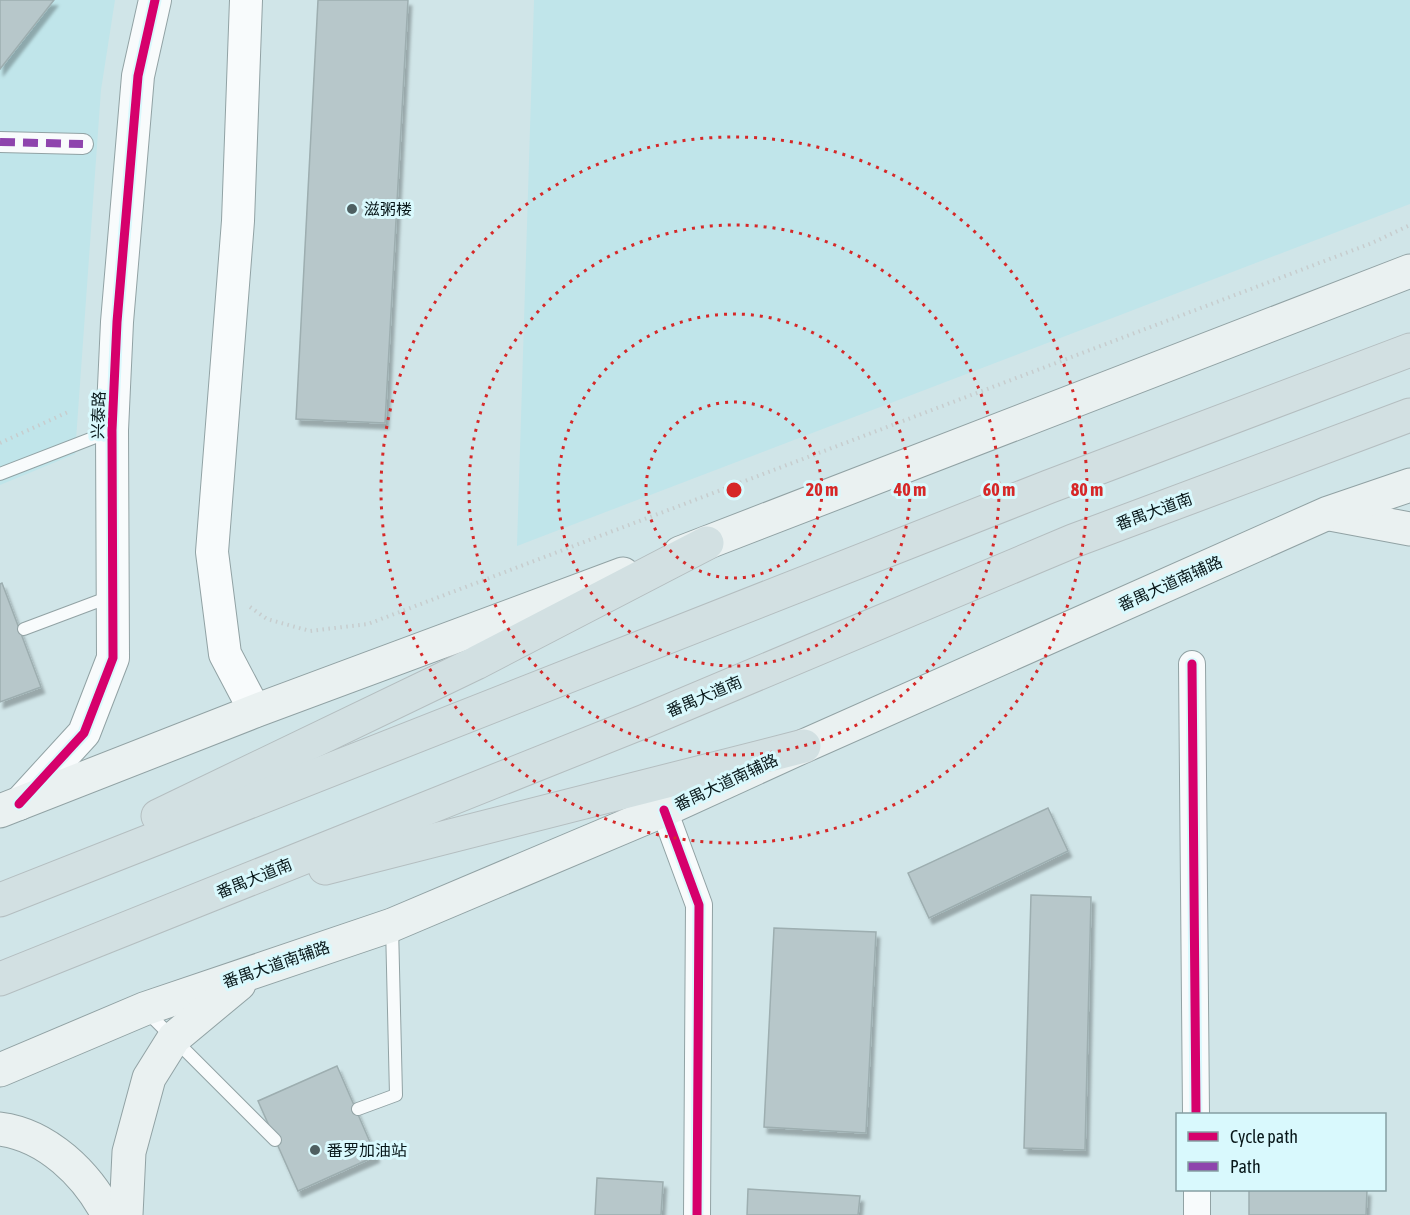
<svg xmlns="http://www.w3.org/2000/svg" width="1410" height="1215" font-family="'Asap Condensed','Noto Sans SC',sans-serif">
<style>
.built{fill:#c0e5ea}
.building{fill:#b7c7ca;stroke:#9daeb0;stroke-width:1.5;filter:url(#shadow)}
.lines{fill:none;stroke-linecap:round;stroke-linejoin:round}
.service-casing{stroke:#91a2a4;stroke-width:14}
.pedestrian-casing{stroke:#91a2a4;stroke-width:22}
.minor-casing{stroke:#91a2a4;stroke-width:28}
.tertiary-casing{stroke:#91a2a4;stroke-width:34}
.secondary-casing{stroke:#91a2a4;stroke-width:35}
.trunk-casing{stroke:#b4bec0;stroke-width:35}
.path{stroke:#c7cdce;stroke-width:4;stroke-dasharray:1.5 4.5;stroke-linecap:butt}
.service{stroke:#f8fbfc;stroke-width:12}
.pedestrian{stroke:#f8fbfc;stroke-width:20}
.minor{stroke:#f8fbfc;stroke-width:26}
.tertiary{stroke:#f8fbfc;stroke-width:32}
.secondary{stroke:#eaf1f1;stroke-width:33}
.trunk{stroke:#d2e0e2;stroke-width:33}
.quiet{stroke:#8e44ad;stroke-width:8;stroke-dasharray:15 8;stroke-linecap:butt}
.cycleway-casing{stroke:#d9f9fd;stroke-width:13}
.cycleway{stroke:#d6006c;stroke-width:9}
.ring{fill:none;stroke:#d62828;stroke-width:3;stroke-dasharray:3 6}
.poi-dot{fill:#4e5f61;stroke:#d9f9fd;stroke-width:2}
.labels{text-anchor:middle;dominant-baseline:central;stroke-width:6;stroke-linejoin:round;paint-order:stroke}
.poi-label{font-size:16px;fill:#081719;stroke:#d9f9fd;text-anchor:start}
.street-label{font-size:16px;fill:#081719;stroke:#d9f9fd}
.centre{fill:#d62828;stroke:#d9f9fd;stroke-width:3}
.ring-label{font-size:18px;text-anchor:middle;font-weight:bold;fill:#d62828;stroke:#d9f9fd;stroke-width:6;stroke-linejoin:round;paint-order:stroke}
</style>
<defs>
<filter id="shadow"><feDropShadow dx="3.5" dy="6" stdDeviation="1.5" flood-color="#0004"/></filter>
</defs>
<rect width="100%" height="100%" fill="#d0e5e8"/>
<!-- built -->
<g class="built">
<path d="M0,0H115L101,90L75,454L0,485Z"/>
<path d="M534,0H1410V204L517,546Z"/>
</g>
<!-- building -->
<g class="building">
<path d="M0,0H54L0,69Z"/>
<path d="M318,0H408L385,423L296,419Z"/>
<path d="M2,583L41,687L0,702V584Z"/>
<path d="M1048,808L1068,851L929,918L908,873Z"/>
<path d="M1031,895L1091,897L1085,1150L1024,1148Z"/>
<path d="M774,928L876,932L866,1133L764,1127Z"/>
<path d="M337,1066L376,1156L298,1191L258,1101Z"/>
<path d="M597,1178L663,1182L661,1215H595Z"/>
<path d="M748,1189L860,1196L858,1215H747Z"/>
<path d="M1249,1190H1367L1366,1215H1249Z"/>
</g>
<g class="lines">
<defs>
<g id="service">
<path d="M0,474L111,431"/>
<path d="M24,629L112,596"/>
<path d="M147,1012L275,1140"/>
<path d="M358,1109L396,1095L392,926"/>
</g>
<path id="pedestrian" d="M0,142L83,144"/>
<g id="minor">
<path d="M1192,664L1196,1114"/>
<path d="M664,810L699,905L697,1215"/>
<path d="M1197,1190V1215"/>
</g>
<g id="tertiary">
<path d="M246,0L238,221L212,552L225,654L255,711"/>
<path d="M19,804L84,733L113,658L112,430L117,322L138,76L155,0"/>
</g>
<g id="secondary">
<path d="M1330,514L1410,529"/>
<path d="M680,553L1410,271"/>
<path d="M0,811L255,711L623,574"/>
<path d="M0,1070L144,1009L392,925L664,810L804,746L1328,513L1410,485"/>
<path d="M0,1129C47,1135 87,1174 108,1215"/>
<path d="M126,1215L129,1152L149,1078L174,1038L239,984"/>
</g>
<g id="trunk">
<path d="M158,816L476,663L707,543"/>
<path d="M325,868L804,746"/>
<path d="M0,900L1048,487L1410,350"/>
<path d="M0,979L645,721L1073,541L1410,415"/>
</g>
</defs>
<!-- service casing -->
<use href="#service" class="service-casing"/>
<!-- pedestrian casing -->
<use href="#pedestrian" class="pedestrian-casing"/>
<!-- minor casing -->
<use href="#minor" class="minor-casing"/>
<!-- tertiary casing -->
<use href="#tertiary" class="tertiary-casing"/>
<!-- secondary casing -->
<use href="#secondary" class="secondary-casing"/>
<!-- trunk casing -->
<use href="#trunk" class="trunk-casing"/>
<!-- path -->
<g class="path">
<path d="M0,443L68,412"/>
<path d="M250,607L267,619L310,631L368,624L1372,243L1410,225"/>
</g>
<!-- service -->
<use href="#service" class="service"/>
<!-- pedestrian -->
<use href="#pedestrian" class="pedestrian"/>
<!-- minor -->
<use href="#minor" class="minor"/>
<!-- tertiary -->
<use href="#tertiary" class="tertiary"/>
<!-- secondary -->
<use href="#secondary" class="secondary"/>
<!-- trunk -->
<use href="#trunk" class="trunk"/>
<!-- quiet -->
<path class="quiet" d="M0,142L83,144"/>
<defs>
<g id="cycleway">
<path d="M1192,664L1196,1114"/>
<path d="M19,804L84,733L113,658L112,430L117,322L138,76L155,0"/>
<path d="M664,810L699,905L697,1215"/>
</g>
</defs>
<!-- cycleway casing -->
<use href="#cycleway" class="cycleway-casing"/>
<!-- cycleway -->
<use href="#cycleway" class="cycleway"/>
</g>
<!-- distance rings -->
<g class="ring">
<circle cx="734" cy="490" r="88"/>
<circle cx="734" cy="490" r="176"/>
<circle cx="734" cy="490" r="265"/>
<circle cx="734" cy="490" r="353"/>
</g>
<!-- markers -->
<g class="poi-dot">
<circle cx="352" cy="209" r="6"/>
<circle cx="315" cy="1150" r="6"/>
</g>
<g class="labels">
<!-- poi labels -->
<g class="poi-label">
<text x="364" y="209">滋粥楼</text>
<text x="327" y="1150">番罗加油站</text>
</g>
<!-- street labels -->
<g class="street-label">
<text transform="translate(98 415) rotate(-88)">兴泰路</text>
<text transform="translate(1154 511) rotate(-20)">番禺大道南</text>
<text transform="translate(1170 583) rotate(-24)">番禺大道南辅路</text>
<text transform="translate(704 696) rotate(-23)">番禺大道南</text>
<text transform="translate(726 782) rotate(-25)">番禺大道南辅路</text>
<text transform="translate(254 878) rotate(-22)">番禺大道南</text>
<text transform="translate(276 964) rotate(-19)">番禺大道南辅路</text>
</g>
</g>
<circle cx="734" cy="490" r="9" class="centre"/>
<g class="ring-label">
<text x="822" y="496">20 m</text>
<text x="910" y="496">40 m</text>
<text x="999" y="496">60 m</text>
<text x="1087" y="496">80 m</text>
</g>
<!-- legend -->
<rect x="1176" y="1113" width="210" height="78" fill="#d9f9fd" stroke="#859fa2" stroke-width="1.5"/>
<rect x="1188" y="1132" width="30" height="9" fill="#d6006c" stroke="#859fa2" stroke-width="1.5"/>
<text x="1230" y="1143" font-size="18" fill="#081719">Cycle path</text>
<rect x="1188" y="1162" width="30" height="9" fill="#8e44ad" stroke="#859fa2" stroke-width="1.5"/>
<text x="1230" y="1173" font-size="18" fill="#081719">Path</text>
</svg>
